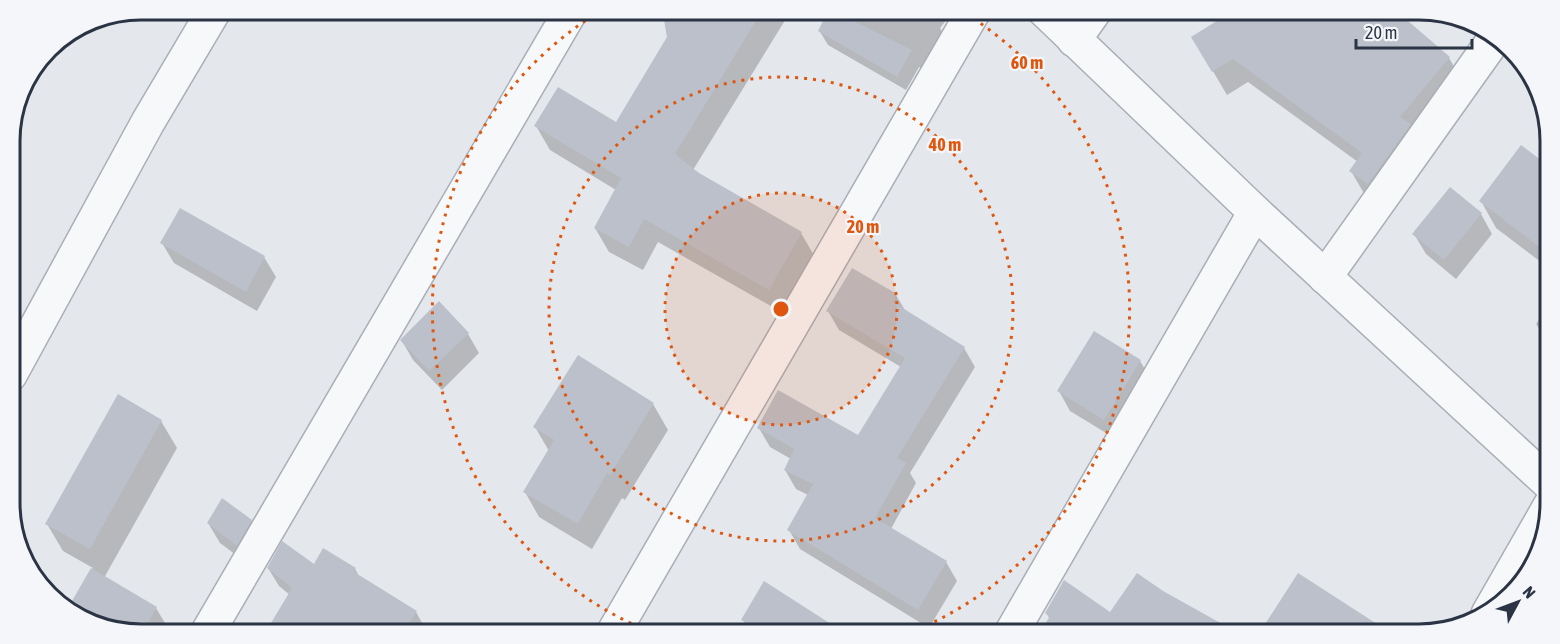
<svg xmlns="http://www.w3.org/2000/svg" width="1560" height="644" font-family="'Asap Condensed',sans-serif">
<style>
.shadow{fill:#0003}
.building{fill:#bbc0ca}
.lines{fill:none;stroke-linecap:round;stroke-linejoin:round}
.street-casing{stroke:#a9aeb7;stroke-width:36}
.street{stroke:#f7f8fa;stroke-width:33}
.ring{fill:none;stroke:#df570f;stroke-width:3;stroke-dasharray:3 6}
.rim{fill:none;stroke:#2b3445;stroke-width:3}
.centre{fill:#df570f;stroke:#f4f6f9;stroke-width:3}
.ring-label{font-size:18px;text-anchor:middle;font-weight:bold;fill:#df570f;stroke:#f4f6f9;stroke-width:4.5;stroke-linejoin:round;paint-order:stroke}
</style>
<rect width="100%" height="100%" fill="#e4e7ec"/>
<!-- shadow -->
<g class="shadow">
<path d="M663,9H792L693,170L801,233L815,257L783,313L658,242L643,270L609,252L595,228L616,190L550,150L536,126L617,124L669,37Z"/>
<path d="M832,9H955L940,28L944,35L923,69L919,67L906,90L828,45L819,30Z"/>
<path d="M1232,9H1400L1397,14L1449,58L1463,82L1365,195L1351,171L1358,162L1248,82L1227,95L1207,61L1222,19Z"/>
<path d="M1550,169V269L1496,228L1481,201Z"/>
<path d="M1450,189L1481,214L1492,234L1456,279L1426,254L1414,234Z"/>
<path d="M162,243L264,257L276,277L257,311L174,263Z"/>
<path d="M853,270L896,295L906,312L964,348L975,367L910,473L916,483L891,529L946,562L957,581L929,628L800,549L789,530L808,495L796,489L785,470L791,459L770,447L759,428L858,437L901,367L839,330L828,311Z"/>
<path d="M1550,303L1551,346L1536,324Z"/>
<path d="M468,334L479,353L442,390L413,360L402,341Z"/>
<path d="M579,357L653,404L668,430L625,500L622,498L592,549L539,517L525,492L549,451L535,427Z"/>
<path d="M1140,361L1152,381L1116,439L1070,411L1059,391Z"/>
<path d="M161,421L177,448L104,578L156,608L168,628L164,635H140L90,625L70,609L93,568L63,551L47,524Z"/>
<path d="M251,521L262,541L248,564L220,543L208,523Z"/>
<path d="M314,566L355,569L360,578L416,612L426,630L423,635H280L273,623L290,595L279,586L268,568Z"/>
<path d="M1046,613L1110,614L1059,632V635H1053L1047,624L1050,619Z"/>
<path d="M743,620L846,635H752Z"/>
</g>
<!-- building -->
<g class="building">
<path d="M662,9H763L675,154L699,173L802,232L769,290L644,219L629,247L594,228L621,178L534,126L558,87L616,122L667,37Z"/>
<path d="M829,9L912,50L897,77L818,31Z"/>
<path d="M1236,9H1394L1450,57L1400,117L1411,124L1368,184L1349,171L1362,153L1233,59L1212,72L1191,37Z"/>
<path d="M1521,145L1550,167V255L1479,201Z"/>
<path d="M1450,187L1482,213L1444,260L1412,234Z"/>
<path d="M180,208L265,256L246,292L160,243Z"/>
<path d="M852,268L897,294L893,302L965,347L897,458L906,463L875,518L947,561L918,610L787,530L813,484L784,470L794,449L757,428L778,390L858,435L905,358L826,311Z"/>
<path d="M439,301L469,333L429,371L400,340Z"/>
<path d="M1094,331L1141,360L1104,420L1057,391Z"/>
<path d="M578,355L654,403L610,475L607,473L578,524L523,492L554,440L533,427Z"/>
<path d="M118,394L162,420L90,549L45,524Z"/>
<path d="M222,498L252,520L237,546L207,523Z"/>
<path d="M282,541L314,564L323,548L356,568L354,572L417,611L402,635H291L271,623L292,588L267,568Z"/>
<path d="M91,568L157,607L141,635L94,626L68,608Z"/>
<path d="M1137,573L1163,591L1242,635H1061L1045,624L1050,616L1045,613L1064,580L1110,612Z"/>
<path d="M1298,573L1394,635H1258Z"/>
<path d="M764,581L848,635H767L741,620Z"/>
</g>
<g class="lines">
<defs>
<g id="street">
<path d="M1043,9L1255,212L1551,485"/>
<path d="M1074,40L1096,9"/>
<path d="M1325,277L1495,38"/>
<path d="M10,375L148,122L215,9"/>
<path d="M1488,614L1551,504"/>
<path d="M206,635L572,9"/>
<path d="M612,635L975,9"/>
<path d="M1010,635L1255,212"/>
</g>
</defs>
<!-- street casing -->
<use href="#street" class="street-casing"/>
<!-- street -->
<use href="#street" class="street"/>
</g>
<!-- distance rings -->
<circle cx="781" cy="309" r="116" fill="#df570f" fill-opacity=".12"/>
<g class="ring">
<circle cx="781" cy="309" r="116"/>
<circle cx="781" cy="309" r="232"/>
<path d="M656 634A348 348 0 0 1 604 9M958 9A348 348 0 0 1 906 634"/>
</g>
<!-- crop -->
<path d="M0 0H1560V644H0ZM141 20H1419A121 121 0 0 1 1540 141V503A121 121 0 0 1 1419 624H141A121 121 0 0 1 20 503V141A121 121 0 0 1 141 20Z" fill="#f4f6f9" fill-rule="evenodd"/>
<path class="rim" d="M141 20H1419A121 121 0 0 1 1540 141V503A121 121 0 0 1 1419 624H141A121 121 0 0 1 20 503V141A121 121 0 0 1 141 20Z"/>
<circle cx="781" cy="309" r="9" class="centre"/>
<g class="ring-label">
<text x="1027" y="69">60 m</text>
<text x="945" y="151">40 m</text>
<text x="863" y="233">20 m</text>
</g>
<!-- north arrow -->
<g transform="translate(1518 602) rotate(49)" stroke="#f4f6f9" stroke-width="4.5" paint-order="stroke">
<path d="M0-4.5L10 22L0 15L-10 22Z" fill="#2b3445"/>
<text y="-9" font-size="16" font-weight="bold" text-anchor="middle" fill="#2b3445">N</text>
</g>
<!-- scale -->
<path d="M1356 39v9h116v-9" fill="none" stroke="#2b3445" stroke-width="3"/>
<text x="1365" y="39" font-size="18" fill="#2b3445" stroke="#f4f6f9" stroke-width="4.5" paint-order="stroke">20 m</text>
</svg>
